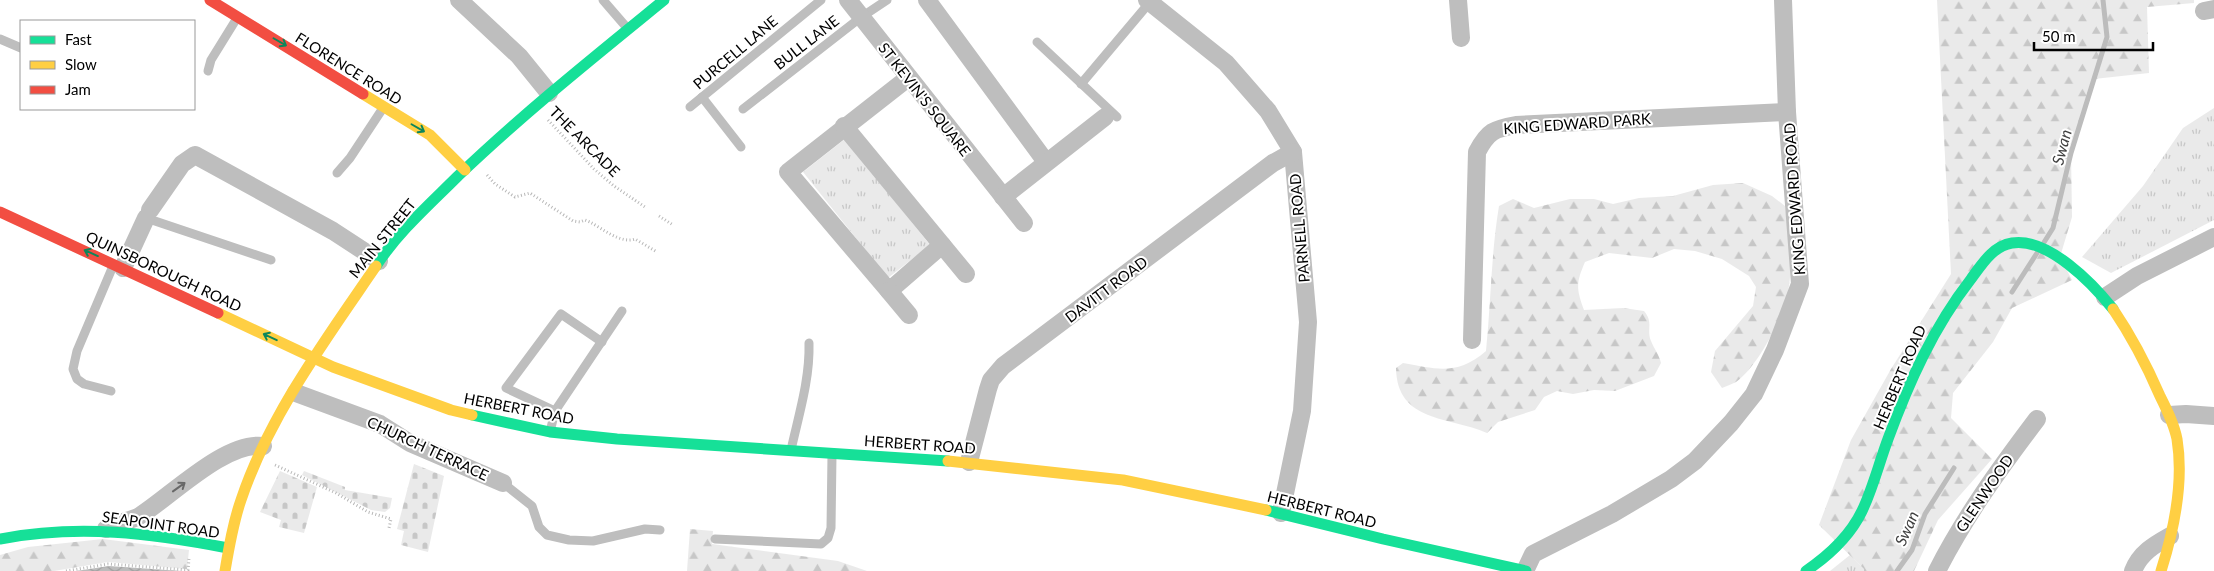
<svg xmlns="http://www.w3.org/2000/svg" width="2214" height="571" font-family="Lato,sans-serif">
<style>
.grass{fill:url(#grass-tufts)}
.forest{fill:url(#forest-firs)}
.cemetery{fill:url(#cemetery-stones)}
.water{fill:url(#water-waves)}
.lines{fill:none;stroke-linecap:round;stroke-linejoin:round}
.stream{stroke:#bcbcbc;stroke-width:5}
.path{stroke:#b8b8b8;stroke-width:3;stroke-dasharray:1 2.5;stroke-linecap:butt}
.lane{stroke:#bebebe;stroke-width:9}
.street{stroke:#bebebe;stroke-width:18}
.fast{stroke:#16e098;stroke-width:11}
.slow{stroke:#ffcf43;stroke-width:11}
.jam{stroke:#f24e42;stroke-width:11}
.oneway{stroke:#0d865b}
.oneway2{stroke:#686868}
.labels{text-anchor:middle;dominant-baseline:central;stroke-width:4;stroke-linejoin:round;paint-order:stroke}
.street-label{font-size:15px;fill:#000;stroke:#fff}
.water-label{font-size:16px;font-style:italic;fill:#404040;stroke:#fff}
</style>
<defs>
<pattern id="grass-tufts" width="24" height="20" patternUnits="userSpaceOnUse" patternTransform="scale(1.25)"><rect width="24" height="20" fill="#eaeaea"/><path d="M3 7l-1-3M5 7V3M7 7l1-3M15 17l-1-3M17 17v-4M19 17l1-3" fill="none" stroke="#c7c7c7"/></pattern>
<pattern id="forest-firs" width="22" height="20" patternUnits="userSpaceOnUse" patternTransform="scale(1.25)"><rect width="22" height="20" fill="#eaeaea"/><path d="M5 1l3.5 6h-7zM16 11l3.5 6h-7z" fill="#c7c7c7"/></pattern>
<pattern id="cemetery-stones" width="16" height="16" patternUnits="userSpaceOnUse" patternTransform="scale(1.25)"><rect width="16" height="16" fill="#eaeaea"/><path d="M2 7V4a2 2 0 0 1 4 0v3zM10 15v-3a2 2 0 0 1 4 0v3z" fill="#c7c7c7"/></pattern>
<pattern id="water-waves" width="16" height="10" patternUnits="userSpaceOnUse" patternTransform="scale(1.25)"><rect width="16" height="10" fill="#bcbcbc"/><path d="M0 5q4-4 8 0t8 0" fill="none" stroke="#a0a0a0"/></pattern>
</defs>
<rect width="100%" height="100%" fill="#fff"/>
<!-- grass -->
<g class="grass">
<path d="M2214,108V220L2111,273L2082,257L2143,186L2183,128Z"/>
<path d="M845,139L930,245L888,278L803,172Z"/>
<path d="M1850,555L1864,569V571H1830Z"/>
</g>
<!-- forest -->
<g class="forest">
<path d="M1937,0H2194V3L2147,7L2149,73L2094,79L2071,153L2072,217L2060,257L2072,280L2012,308L1993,342L1953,393L1951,418L1992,459L1938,520L1914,571H1864V569L1819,525L1851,440L1891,369L1951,274Z"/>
<path d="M1743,183L1772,196L1785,206C1788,232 1793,259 1789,286C1786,312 1759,366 1736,382C1732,384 1727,386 1722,388L1711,372L1715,351L1753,306L1756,287L1749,276L1722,259L1695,251L1674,249L1652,258L1609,253L1585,262C1576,283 1576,288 1584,310L1623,308L1644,311C1654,323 1646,329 1651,341C1654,349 1659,354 1661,363L1654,376L1615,391L1594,390L1573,394L1557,391L1544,397L1535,410L1498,422L1487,433C1449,416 1397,423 1396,368L1403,363C1437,369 1457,376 1486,351C1491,302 1491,254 1499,206L1513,199L1534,208L1570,199H1594L1613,204L1639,198L1673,196L1713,185Z"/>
<path d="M690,529L713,531L712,544L838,561L867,571H687Z"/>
<path d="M103,539L189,550L187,569L108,562L54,571H0V555L28,547Z"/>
</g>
<!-- cemetery -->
<g class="cemetery">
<path d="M414,464L444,476L428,552L401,545L404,531L397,529Z"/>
<path d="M280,471L317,487L304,533L279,527L281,520L260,512Z"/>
<path d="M304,471L345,487V490L392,498L390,508L385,512L371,510L302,475Z"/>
</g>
<!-- water -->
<path class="water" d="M109,566L181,571H76Z"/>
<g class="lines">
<!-- stream -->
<g class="stream">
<path d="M2043,244L2053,228L2071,153L2107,37L2103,0"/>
<path d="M2012,292L2037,253"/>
<path d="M1897,571L1912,550L1925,514L1954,468"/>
</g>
<!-- path -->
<g class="path">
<path d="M548,120L594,169L614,186L645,207"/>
<path d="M487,175L495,184L515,197L530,193L573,221L580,222L585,220L590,222C603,229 621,244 635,239L657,252"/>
<path d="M659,216L673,225"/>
<path d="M275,465L336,493L368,512L391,519L389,528"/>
<path d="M66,571L108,564L188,570L189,559"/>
</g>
<!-- lane -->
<g class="lane">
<path d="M603,0L628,29"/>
<path d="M0,39L21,48"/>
<path d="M1037,42L1117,117"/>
<path d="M208,71L211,60L237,18"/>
<path d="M1081,84L1150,2"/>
<path d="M702,97L741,147"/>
<path d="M690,107L821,0"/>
<path d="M743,109L860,18L887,0"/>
<path d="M337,173L350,158L383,108"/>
<path d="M146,218L271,260"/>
<path d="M111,391L84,384L77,379L73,369L77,351L113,266"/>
<path d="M555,411L506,388L561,314L602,342"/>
<path d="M550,432L555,411L622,311"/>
<path d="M791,450C799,414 810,379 809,343"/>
<path d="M503,483L532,506L539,527L547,535L569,540L593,541L645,529L660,530"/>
<path d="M715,539L821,544L828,538L831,528L832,455"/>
</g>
<!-- street -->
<g class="street">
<path d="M459,0L519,56L549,93"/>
<path d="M848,0L1024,223"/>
<path d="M927,0L1046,162"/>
<path d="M1147,0L1226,63L1268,111L1293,152L1308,322L1302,411L1281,513"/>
<path d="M1458,0L1461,38"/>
<path d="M2204,11L2214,9"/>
<path d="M908,78L788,172L889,291L942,245"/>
<path d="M844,126L966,274"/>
<path d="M1003,197L1105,117"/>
<path d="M150,210L182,164L195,155L333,231L379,261"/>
<path d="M123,268L146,218"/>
<path d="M889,291L909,315"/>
<path d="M2105,297L2137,276L2214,237"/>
<path d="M1472,340L1477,152C1488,131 1494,129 1516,125L1787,112"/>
<path d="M296,393L380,424L410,443L503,483"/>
<path d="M2169,415L2186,414L2214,416"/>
<path d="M969,462L988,389L991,380L1003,366L1273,163L1293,152"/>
<path d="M106,529C118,521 131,522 141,515C172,495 226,441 263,446"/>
<path d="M1525,571L1533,554L1612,514L1671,479L1695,461L1731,423L1754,394L1775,350L1800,284L1787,112L1783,0"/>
<path d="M1937,571C1965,516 2000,468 2037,419"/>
<path d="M2133,571C2140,553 2154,545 2170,536"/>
</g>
<!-- fast -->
<g class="fast">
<path d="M376,266C398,232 430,204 458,176C524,113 594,57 664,0"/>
<path d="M472,415L550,432L617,439L948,461"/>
<path d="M1266,510L1383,539L1526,571"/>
<path d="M0,539C79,524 150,533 228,548"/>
<path d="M1806,571C1828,556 1850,536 1862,511C1873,488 1879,463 1888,439C1909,382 1933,328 1971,279C1982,264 1993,246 2012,243C2048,237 2093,284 2113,309"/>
</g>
<!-- slow -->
<g class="slow">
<path d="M363,94L430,135L465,170"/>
<path d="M2113,309C2132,337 2147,366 2160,396C2167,410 2174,424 2177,439C2184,482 2174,530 2161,571"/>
<path d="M218,313L333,367L451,410L472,415"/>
<path d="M948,461L1123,480L1266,510"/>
<path d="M225,571C229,547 233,523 241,500C269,416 326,339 376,266"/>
</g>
<!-- jam -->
<g class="jam">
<path d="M210,0L363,94"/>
<path d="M0,212L218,313"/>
</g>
</g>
<!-- one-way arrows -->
<defs><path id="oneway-shaft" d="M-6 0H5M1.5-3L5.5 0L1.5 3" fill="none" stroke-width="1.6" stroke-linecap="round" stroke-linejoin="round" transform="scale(1.25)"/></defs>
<g class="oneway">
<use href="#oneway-shaft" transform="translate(280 42) rotate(30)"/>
<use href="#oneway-shaft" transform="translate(418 128) rotate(30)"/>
<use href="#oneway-shaft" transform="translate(91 253) rotate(-156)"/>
<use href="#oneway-shaft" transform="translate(270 337) rotate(-155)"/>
</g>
<use class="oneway2" href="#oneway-shaft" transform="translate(179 487) rotate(-36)"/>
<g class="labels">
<!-- street labels -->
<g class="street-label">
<text transform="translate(806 42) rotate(-38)">BULL LANE</text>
<text transform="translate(735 52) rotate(-40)">PURCELL LANE</text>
<text transform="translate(349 68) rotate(32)">FLORENCE ROAD</text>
<text transform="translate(925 99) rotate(52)">ST KEVIN'S SQUARE</text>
<text transform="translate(1577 123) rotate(-4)">KING EDWARD PARK</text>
<text transform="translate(585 141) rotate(45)">THE ARCADE</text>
<text transform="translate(1794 199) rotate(-94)">KING EDWARD ROAD</text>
<text transform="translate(1299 228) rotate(-95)">PARNELL ROAD</text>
<text transform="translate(382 238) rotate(-51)">MAIN STREET</text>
<text transform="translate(164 271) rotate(25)">QUINSBOROUGH ROAD</text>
<text transform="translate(1106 289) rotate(-37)">DAVITT ROAD</text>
<text transform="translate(1899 377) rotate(-67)">HERBERT ROAD</text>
<text transform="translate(519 408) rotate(11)">HERBERT ROAD</text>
<text transform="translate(920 444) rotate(4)">HERBERT ROAD</text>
<text transform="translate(428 448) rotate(25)">CHURCH TERRACE</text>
<text transform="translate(1984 493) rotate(-56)">GLENWOOD</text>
<text transform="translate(1322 509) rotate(14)">HERBERT ROAD</text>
<text transform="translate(161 524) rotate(8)">SEAPOINT ROAD</text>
</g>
<!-- water labels -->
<g class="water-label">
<text transform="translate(2061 147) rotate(-75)">Swan</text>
<text transform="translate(1906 528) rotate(-66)">Swan</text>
</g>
</g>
<!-- legend -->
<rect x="20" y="20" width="175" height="90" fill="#ffffff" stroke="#999999"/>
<rect x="30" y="36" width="25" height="8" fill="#16e098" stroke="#999999"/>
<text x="65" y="45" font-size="15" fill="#000000">Fast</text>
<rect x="30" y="61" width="25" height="8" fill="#ffcf43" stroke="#999999"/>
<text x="65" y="70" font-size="15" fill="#000000">Slow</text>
<rect x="30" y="86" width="25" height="8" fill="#f24e42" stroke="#999999"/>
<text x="65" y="95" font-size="15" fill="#000000">Jam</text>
<!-- scale -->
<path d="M2034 42v8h119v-8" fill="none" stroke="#000000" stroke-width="2.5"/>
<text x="2042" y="42" font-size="15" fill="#000000" stroke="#ffffff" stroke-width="4" paint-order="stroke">50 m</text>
</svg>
